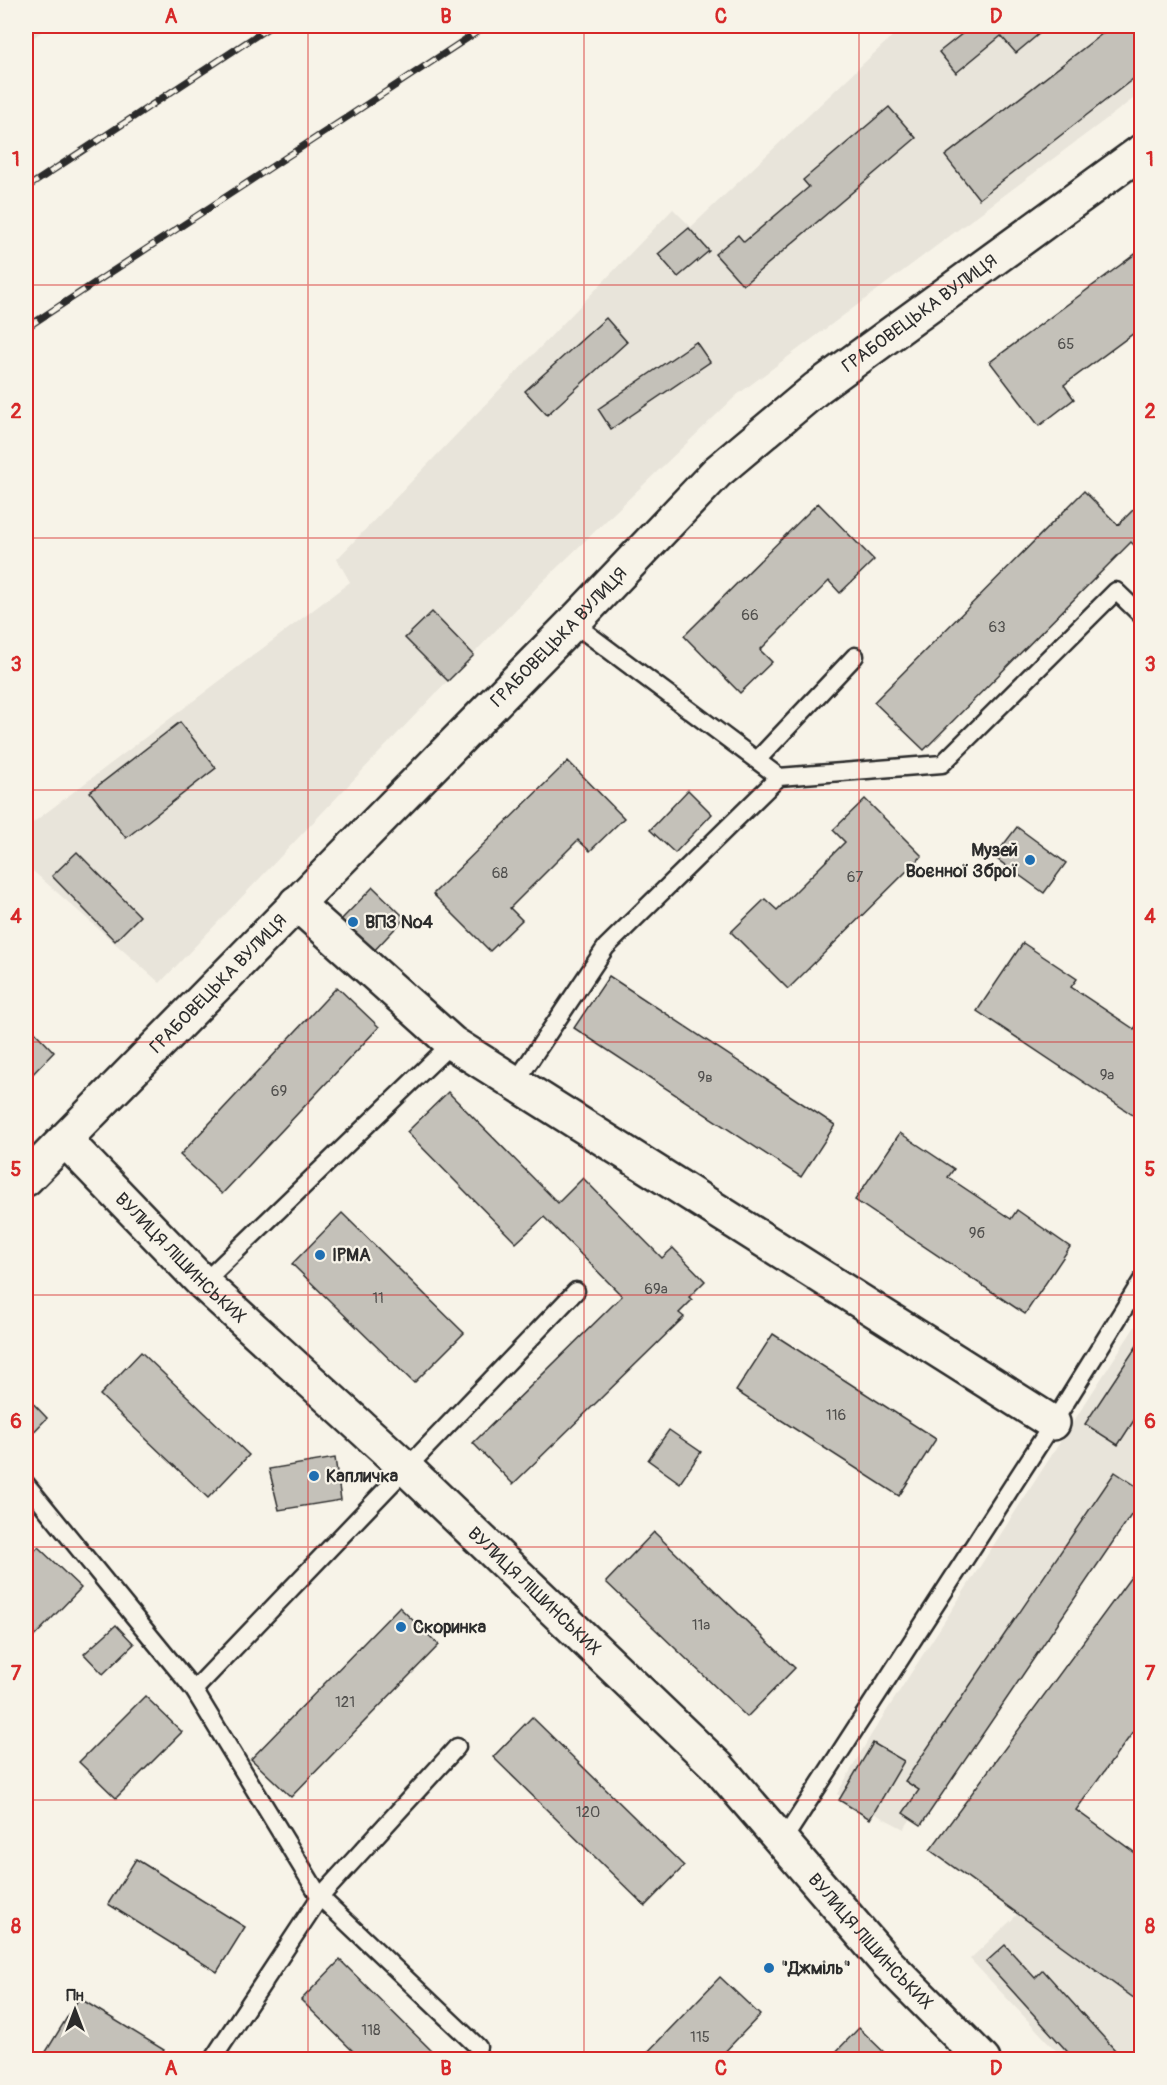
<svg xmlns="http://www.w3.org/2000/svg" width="1167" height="2085" font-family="Pangolin,sans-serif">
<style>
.built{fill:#e8e4da}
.building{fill:#c4c1b9;stroke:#2b2b2b;stroke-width:1.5}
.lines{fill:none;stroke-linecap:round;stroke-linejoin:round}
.service-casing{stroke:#2b2b2b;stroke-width:21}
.minor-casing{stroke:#2b2b2b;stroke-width:38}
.tertiary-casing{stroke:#2b2b2b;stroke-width:38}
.service{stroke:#f7f3e8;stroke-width:16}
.minor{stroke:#f7f3e8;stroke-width:33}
.tertiary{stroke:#f7f3e8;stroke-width:33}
.rail-casing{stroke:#2b2b2b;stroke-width:7}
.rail{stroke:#f7f3e8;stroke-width:4.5;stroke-dasharray:14;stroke-linecap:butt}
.grid{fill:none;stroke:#d62828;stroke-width:1.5;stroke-opacity:0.55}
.poi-dot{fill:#1f6fb2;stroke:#f7f3e8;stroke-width:2}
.labels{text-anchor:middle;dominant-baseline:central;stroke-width:4.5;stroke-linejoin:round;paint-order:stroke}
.number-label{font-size:15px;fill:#51504e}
.street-label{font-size:18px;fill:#2b2b2b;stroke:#f7f3e8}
.poi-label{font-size:18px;font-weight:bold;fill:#2b2b2b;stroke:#f7f3e8;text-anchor:start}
.neatline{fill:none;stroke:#d62828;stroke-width:2}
.grid-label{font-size:20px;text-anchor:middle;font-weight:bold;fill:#d62828}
</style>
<rect width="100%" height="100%" fill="#f7f3e8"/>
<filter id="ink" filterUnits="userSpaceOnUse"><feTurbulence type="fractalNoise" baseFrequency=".0167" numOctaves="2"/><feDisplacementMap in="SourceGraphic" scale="12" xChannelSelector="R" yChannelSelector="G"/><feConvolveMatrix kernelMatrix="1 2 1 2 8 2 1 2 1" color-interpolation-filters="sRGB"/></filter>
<g filter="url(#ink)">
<!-- built -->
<g class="built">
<path d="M26,26H49L26,43Z"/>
<path d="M903,26H1141V93L737,395L539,585L160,983L26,865V828L350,582L337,559L673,209L691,227Z"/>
<path d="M1141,1317V1494L1131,1488L904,1829L837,1794L871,1735Z"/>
<path d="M1018,1914L1141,2004V2059H1064L970,1959Z"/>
</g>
<!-- building -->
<g class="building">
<path d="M972,26H1033L1040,33L1016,53L1001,36L956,73L939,52Z"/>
<path d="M1112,26H1142V72L979,199L945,156Z"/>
<path d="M889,107L916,138L743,285L715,254L738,235L744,242L809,187L803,180Z"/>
<path d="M689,228L709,251L678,277L658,254Z"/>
<path d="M1142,249V327L1064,385L1074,399L1039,426L990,362Z"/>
<path d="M606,318L627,342L547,415L525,391Z"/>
<path d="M696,342L710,362L611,429L598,409Z"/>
<path d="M1084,491L1118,525L1142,501V553L1131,542L924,750L874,702Z"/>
<path d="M818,503L874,560L840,593L829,581L760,650L772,662L740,693L684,636Z"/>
<path d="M432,612L474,655L448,681L405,638Z"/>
<path d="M180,722L216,768L126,838L90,792Z"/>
<path d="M568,761L624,818L590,851L578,840L510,908L522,920L490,951L433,894Z"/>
<path d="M688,790L712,814L675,853L650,830Z"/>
<path d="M865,799L922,856L788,989L731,932L765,899L777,910L845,842L833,830Z"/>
<path d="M1017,827L1066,863L1044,893L994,857Z"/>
<path d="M77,852L140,916L115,941L52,876Z"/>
<path d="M373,887L405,918L371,954L338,923Z"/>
<path d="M1023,943L1077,979L1071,987L1134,1029L1140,1021L1142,1022V1121L977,1011Z"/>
<path d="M609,976L835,1125L801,1177L574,1028Z"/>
<path d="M337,987L379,1027L222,1194L180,1155Z"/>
<path d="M26,1023L54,1052L26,1081Z"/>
<path d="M448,1092L558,1203L583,1178L662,1258L673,1248L705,1281L689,1297L692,1300L679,1313L684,1317L513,1484L473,1443L622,1296L544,1217L516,1243L407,1132Z"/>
<path d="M900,1133L954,1169L948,1177L1011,1219L1017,1210L1070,1247L1025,1314L855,1200Z"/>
<path d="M342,1213L464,1333L414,1383L292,1264Z"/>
<path d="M773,1334L936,1439L899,1496L736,1391Z"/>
<path d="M1142,1338V1408L1118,1445L1085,1424Z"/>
<path d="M141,1352L249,1455L208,1498L100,1395Z"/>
<path d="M26,1396L47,1418L26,1440Z"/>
<path d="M669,1430L701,1452L680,1483L648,1460Z"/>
<path d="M335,1458L341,1500L279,1510L269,1469Z"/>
<path d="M1115,1472L1142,1490V1499L921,1825L903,1813L919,1790L905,1781Z"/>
<path d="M654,1532L795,1668L747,1717L606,1582Z"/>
<path d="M38,1547L81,1588L26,1645V1561Z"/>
<path d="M1142,1562V1720L1076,1810L1142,1858V2004L930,1850Z"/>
<path d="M399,1607L439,1645L291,1797L251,1759Z"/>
<path d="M116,1625L134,1644L103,1674L84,1654Z"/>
<path d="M145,1696L182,1732L116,1798L79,1762Z"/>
<path d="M532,1717L684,1866L645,1906L493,1757Z"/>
<path d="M873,1743L904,1761L870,1819L839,1800Z"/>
<path d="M136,1859L245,1927L217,1972L108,1904Z"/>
<path d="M1005,1945L1035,1978L1043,1970L1124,2060H1075L986,1962Z"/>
<path d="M340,1960L441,2060H362L301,2000Z"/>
<path d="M720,1977L760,2015L717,2060H640Z"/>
<path d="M79,1998L164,2050L158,2060H52L44,2055Z"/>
<path d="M859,2028L892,2060H828Z"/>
</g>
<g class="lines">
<defs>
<g id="service">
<path d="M573,623L779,777"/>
<path d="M757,760L855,656"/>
<path d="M515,1083L606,947L779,777L942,764L1116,591L1142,616"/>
<path d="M203,1283L452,1043"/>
<path d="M26,1484L194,1690L320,1897L478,2047"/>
<path d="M194,1690L576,1291"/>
<path d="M782,1842L1053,1423L1142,1280"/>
<path d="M212,2060L320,1897L457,1747"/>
</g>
<g id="minor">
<path d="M296,903L452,1043L1053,1423"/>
<path id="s1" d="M65,1140L203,1283L407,1469L718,1767L886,1962L983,2060"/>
</g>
<g id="tertiary">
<path id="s2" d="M26,1179L573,623L717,472L817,388L1142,151"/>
</g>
</defs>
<!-- service casing -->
<use href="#service" class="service-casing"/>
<!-- minor casing -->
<use href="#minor" class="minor-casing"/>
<!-- tertiary casing -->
<use href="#tertiary" class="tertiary-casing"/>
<!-- service -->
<use href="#service" class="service"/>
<!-- minor -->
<use href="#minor" class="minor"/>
<!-- tertiary -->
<use href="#tertiary" class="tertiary"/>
<defs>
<g id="rail">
<path d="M26,188L271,26"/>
<path d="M26,328L486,26"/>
</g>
</defs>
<!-- rail casing -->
<use href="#rail" class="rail-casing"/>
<!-- rail -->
<use href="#rail" class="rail"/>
</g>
</g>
<!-- grid -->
<path class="grid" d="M308,26V2060M584,26V2060M859,26V2060M26,285H1142M26,538H1142M26,790H1142M26,1042H1142M26,1295H1142M26,1547H1142M26,1800H1142"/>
<!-- markers -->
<g class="poi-dot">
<circle cx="1030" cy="860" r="6"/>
<circle cx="353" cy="922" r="6"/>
<circle cx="320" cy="1255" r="6"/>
<circle cx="314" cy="1476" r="6"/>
<circle cx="401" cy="1627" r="6"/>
<circle cx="769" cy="1968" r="6"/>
</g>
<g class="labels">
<!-- number labels -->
<g class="number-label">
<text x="1066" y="344">65</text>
<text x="750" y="615">66</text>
<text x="997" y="627">63</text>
<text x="500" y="873">68</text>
<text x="855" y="877">67</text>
<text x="1107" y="1075">9а</text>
<text x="705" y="1077">9в</text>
<text x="279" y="1091">69</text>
<text x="977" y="1233">9б</text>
<text x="656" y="1289">69а</text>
<text x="378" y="1298">11</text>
<text x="836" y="1415">116</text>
<text x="701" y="1625">11а</text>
<text x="345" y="1702">121</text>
<text x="588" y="1812">120</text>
<text x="371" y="2030">118</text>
<text x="700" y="2037">115</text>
</g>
<!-- street labels -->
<g class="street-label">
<text stroke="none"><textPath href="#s2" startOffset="1246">ГРАБОВЕЦЬКА ВУЛИЦЯ</textPath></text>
<text stroke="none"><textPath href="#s2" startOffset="760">ГРАБОВЕЦЬКА ВУЛИЦЯ</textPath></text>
<text stroke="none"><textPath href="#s2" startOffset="274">ГРАБОВЕЦЬКА ВУЛИЦЯ</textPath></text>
<text stroke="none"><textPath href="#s1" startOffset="165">ВУЛИЦЯ ЛІШИНСЬКИХ</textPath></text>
<text stroke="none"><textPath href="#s1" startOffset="651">ВУЛИЦЯ ЛІШИНСЬКИХ</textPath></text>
<text stroke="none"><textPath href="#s1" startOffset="1137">ВУЛИЦЯ ЛІШИНСЬКИХ</textPath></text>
</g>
<!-- poi labels -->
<g class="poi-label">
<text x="1018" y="850" text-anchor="end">Музей<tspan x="1018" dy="21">Воєнної Зброї</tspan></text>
<text x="365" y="922">ВПЗ №4</text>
<text x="332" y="1255">ІРМА</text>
<text x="326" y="1476">Капличка</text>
<text x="413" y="1627">Скоринка</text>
<text x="781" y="1968">"Джміль"</text>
</g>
</g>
<!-- margin -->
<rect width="1167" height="2085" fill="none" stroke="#f7f3e8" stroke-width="66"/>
<!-- north arrow -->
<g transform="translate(75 2010)" stroke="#f7f3e8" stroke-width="4.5" paint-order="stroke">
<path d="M0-4.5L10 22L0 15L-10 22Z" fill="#2b2b2b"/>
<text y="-9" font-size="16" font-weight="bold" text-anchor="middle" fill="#2b2b2b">Пн</text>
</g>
<rect x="33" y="33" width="1101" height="2019" class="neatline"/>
<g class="grid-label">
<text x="171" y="23">A</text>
<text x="446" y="23">B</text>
<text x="721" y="23">C</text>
<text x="996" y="23">D</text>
<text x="16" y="166">1</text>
<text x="1150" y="166">1</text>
<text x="16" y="418">2</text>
<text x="1150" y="418">2</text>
<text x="16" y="671">3</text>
<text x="1150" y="671">3</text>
<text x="16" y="923">4</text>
<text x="1150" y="923">4</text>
<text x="16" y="1176">5</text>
<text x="1150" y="1176">5</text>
<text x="16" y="1428">6</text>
<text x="1150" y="1428">6</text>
<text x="16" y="1680">7</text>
<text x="1150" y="1680">7</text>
<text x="16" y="1933">8</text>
<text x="1150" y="1933">8</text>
<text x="171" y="2075">A</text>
<text x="446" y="2075">B</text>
<text x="721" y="2075">C</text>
<text x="996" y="2075">D</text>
</g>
</svg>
